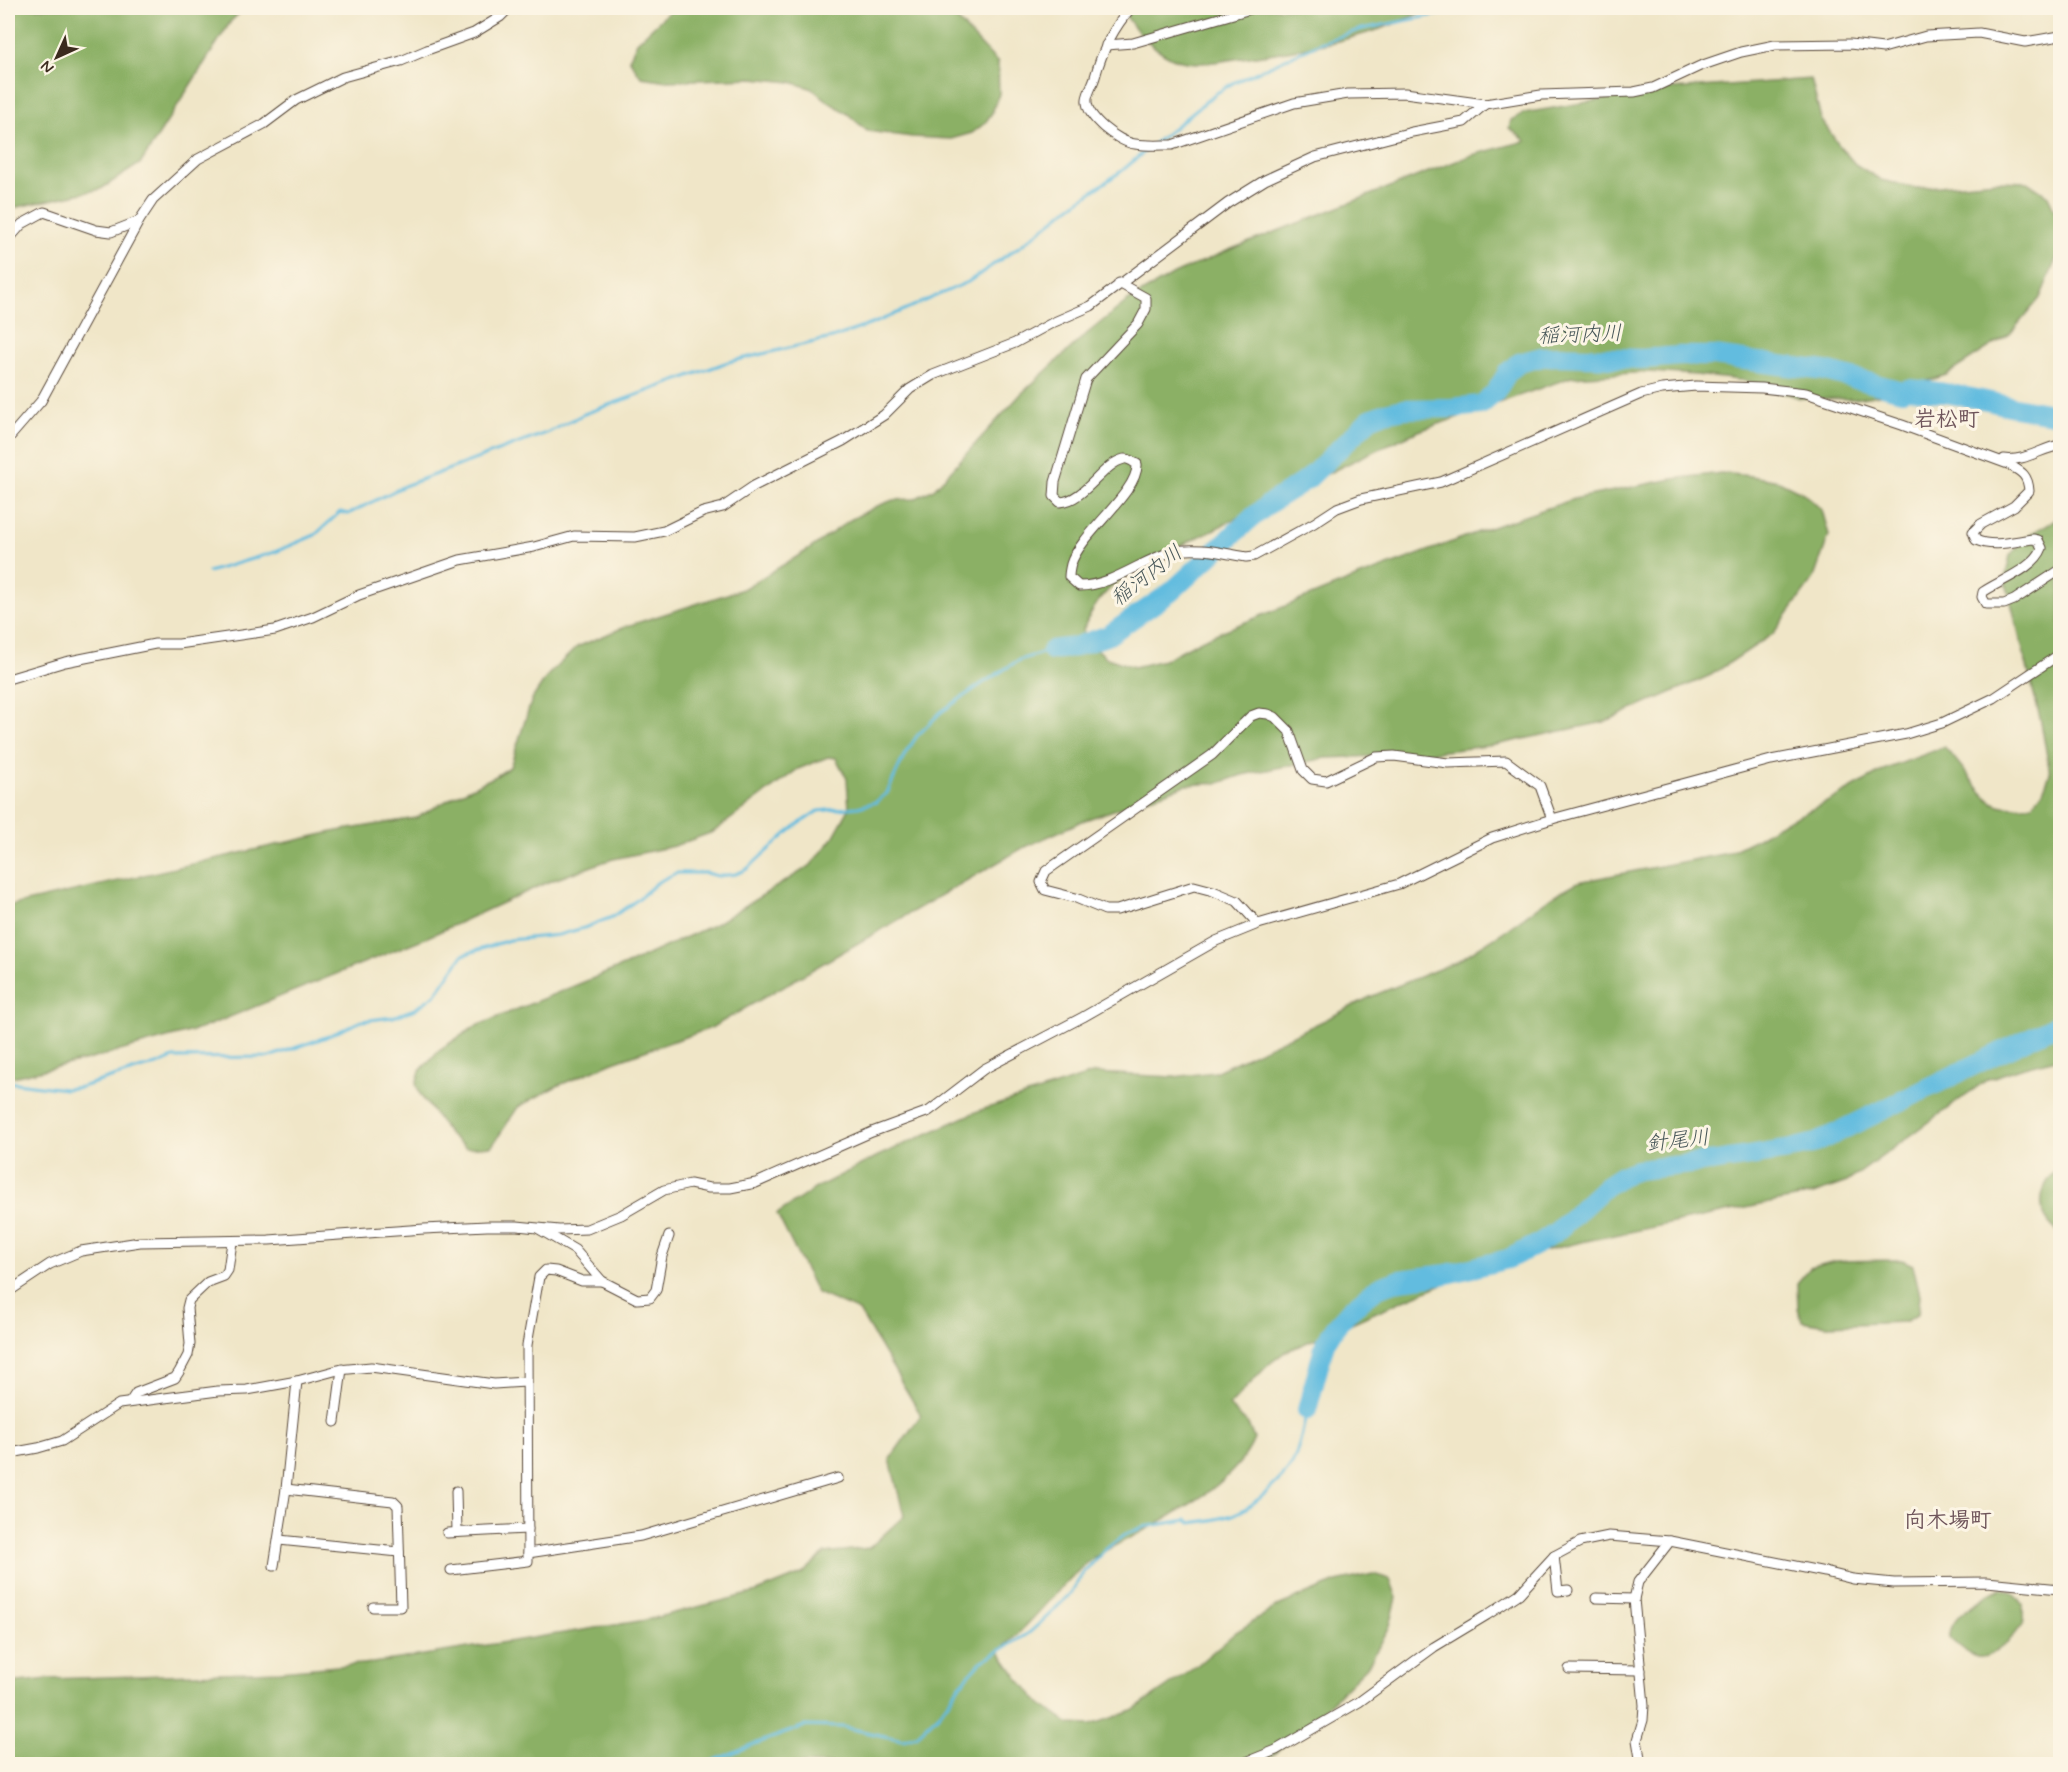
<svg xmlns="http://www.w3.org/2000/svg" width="2068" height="1772" font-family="Mynerve,'Klee One',sans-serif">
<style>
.forest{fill:#8bb065;stroke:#636d42;stroke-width:1.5}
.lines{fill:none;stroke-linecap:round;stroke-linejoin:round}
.stream{stroke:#62bcdf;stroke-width:3}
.river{stroke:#62bcdf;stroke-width:20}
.minor-casing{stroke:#564638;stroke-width:11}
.minor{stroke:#fff;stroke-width:9}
.labels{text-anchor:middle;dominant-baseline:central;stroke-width:6;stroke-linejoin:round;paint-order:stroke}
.water-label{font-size:21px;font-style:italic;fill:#475658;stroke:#fcf5e5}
.quarter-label{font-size:22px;font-weight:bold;fill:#6f555b;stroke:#fcf5e5}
</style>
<rect width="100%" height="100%" fill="#fcf5e5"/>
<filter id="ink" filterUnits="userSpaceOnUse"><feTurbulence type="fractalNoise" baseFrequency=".0167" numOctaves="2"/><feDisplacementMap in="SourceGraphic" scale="12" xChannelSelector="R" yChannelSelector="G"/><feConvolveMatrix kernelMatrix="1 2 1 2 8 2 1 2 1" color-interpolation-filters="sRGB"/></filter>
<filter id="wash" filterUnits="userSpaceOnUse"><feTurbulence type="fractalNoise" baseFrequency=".008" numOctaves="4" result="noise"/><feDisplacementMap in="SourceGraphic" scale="24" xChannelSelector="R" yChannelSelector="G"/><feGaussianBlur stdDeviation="1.35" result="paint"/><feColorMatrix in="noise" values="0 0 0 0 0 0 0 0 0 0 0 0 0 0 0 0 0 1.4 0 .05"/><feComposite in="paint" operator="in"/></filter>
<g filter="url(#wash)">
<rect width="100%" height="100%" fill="#f0e6c8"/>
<!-- forest -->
<g class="forest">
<path d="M8,8H245L231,21L141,163L101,189L8,209Z"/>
<path d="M673,8H845L860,10L888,8H921L949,11L998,63L999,94L992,113L985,123L972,133L951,139L912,137L867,131L848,114L830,103L813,89L791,82L753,78L667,81L641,77L629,59L637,42Z"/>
<path d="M1121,8H1429C1375,37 1310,48 1249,57C1228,60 1203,66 1181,61C1157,55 1133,29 1121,8Z"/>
<path d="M1811,79L1821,119L1838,144L1855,164L1881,180L1916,188L1996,181L2027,182L2048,196L2060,222V250L2040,298L2010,334L1946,375L1891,393L1855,399L1800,398L1748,381L1696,375L1648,372L1572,377L1419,431L1380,448L1137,567C1111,586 1095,598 1083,630L1087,640L1107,658L1134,667L1164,660L1203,639L1353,579L1481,531L1574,499L1672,479L1721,473L1751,476L1779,481L1803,493L1822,510L1829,535L1814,578L1773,634L1711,675L1604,722L1495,745L1411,755L1326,758L1242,775L1219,783L1186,785L1082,821L1021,849L711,1028L613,1062L555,1087L518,1107L492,1146L466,1148L450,1135L421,1096L416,1084L420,1071L439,1050L476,1026L628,964L717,923L810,866L831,841L849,809L847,779L836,758L828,757L798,769L713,832L674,846L609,860L548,882L430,936L200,1029L87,1060L8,1078V906L337,831L416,818L457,795L496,776L510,767L532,699L548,675L577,647L627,626L743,589L808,550L850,520L875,507L893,500L914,499L934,489L1021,394L1084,336L1126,302L1174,274L1229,250L1472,155L1526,141L1509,128L1511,120L1524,113L1658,90Z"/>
<path d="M2060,517V1058L2024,1067L1988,1079L1847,1182L1813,1194L1586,1241L1493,1263L1404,1300L1285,1352L1268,1365L1229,1406L1248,1424L1254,1439C1237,1482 1178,1512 1139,1533C1122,1542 1102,1551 1087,1563C1055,1590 1031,1625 999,1651L1018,1678L1041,1704L1069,1724L1091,1725L1132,1711L1194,1668L1236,1632L1280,1605L1336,1582L1373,1574L1390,1579L1397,1598L1389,1629L1367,1667L1317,1716L1273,1755L1259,1764H8V1683L49,1679L280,1671L373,1663L646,1620L757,1592L802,1574L825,1553L869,1548L904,1516L890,1459L921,1415L859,1311L817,1293L777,1214L816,1188L878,1156L978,1111L1095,1073L1174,1077L1215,1072L1325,1020L1370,997L1456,962L1506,930L1553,896L1578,882L1728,853L1756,839L1777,826L1829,801L1886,769L1944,747C1958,759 1981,797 1994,803C2006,809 2020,806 2032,805L2042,793L2050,774L2041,722L2005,579L2010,555L2030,534Z"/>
<path d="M2060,1167V1233C2034,1215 2037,1187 2060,1167Z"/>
<path d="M1902,1260L1913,1265L1920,1295L1918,1314L1905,1322L1827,1325L1802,1321L1798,1308L1797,1283L1810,1268L1835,1261Z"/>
<path d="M2002,1588L2013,1592L2023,1605C2023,1611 2024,1619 2022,1624C2017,1635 1991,1660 1978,1657C1967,1655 1958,1645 1950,1639C1947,1616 1984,1597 2002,1588Z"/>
</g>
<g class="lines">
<!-- stream -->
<g class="stream">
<path d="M1155,143L1215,94L1233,83L1320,43L1362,29L1445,13L1492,8"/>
<path d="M208,572L275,552L315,535L340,512L348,514L404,486L549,432L584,414L728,362L832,338L872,324L968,282L1023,244L1067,209L1123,170L1150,147"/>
<path d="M8,1082L65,1089L81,1087L146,1067L157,1065L173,1058L269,1057L326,1037L362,1021L393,1017L415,1009L435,995L463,955L509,940L558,935L584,928L612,917L637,900L658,882L676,873H706L718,876L736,874L747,869L793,828L818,811L858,807L876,802L887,793L905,754L917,736L941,712L980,685L1019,660L1052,650"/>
<path d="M706,1764L749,1746L805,1726L843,1727L903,1740L916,1736L939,1714L960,1685L981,1662L1029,1633L1049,1615L1071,1593L1084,1572L1105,1550L1124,1535L1143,1527L1187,1520L1191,1523C1229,1518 1242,1516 1270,1489C1278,1481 1287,1474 1292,1464C1300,1448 1303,1428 1307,1410"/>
</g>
<!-- river -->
<g class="river">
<path d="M1052,650L1074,647L1109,635L1171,592L1248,521L1270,503L1308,479L1370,419L1385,413L1404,409L1452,408L1481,405L1495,393L1508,372L1519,363L1542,357L1558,356L1641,359L1680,356H1714L1825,371L1902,391L1908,389C1960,392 2009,408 2060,415"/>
<path d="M1307,1410L1325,1343L1336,1326L1351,1309L1377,1288L1400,1280L1447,1274L1508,1259L1538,1244L1557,1231L1606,1186L1623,1175L1637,1170L1717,1161L1787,1150L1816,1143L2060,1023"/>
</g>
</g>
</g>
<g filter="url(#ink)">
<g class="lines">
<defs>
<g id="minor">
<path d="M1131,8C1113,28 1102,51 1095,77C1093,84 1088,92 1087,99C1085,117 1118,142 1135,144C1147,146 1160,145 1172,145L1294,103L1348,94L1405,93L1485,104L1541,95L1634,92L1653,88L1700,66L1741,52L1775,45L1850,44L1883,48L1926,36L1979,33L2025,42L2060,36"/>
<path d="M1106,45L1133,43L1254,8"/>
<path d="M8,240L22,224L44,212L96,230L111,232L139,221"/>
<path d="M1119,283L1146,298V309L1138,324L1086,379L1055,482L1054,496L1060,502C1085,501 1102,464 1124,459C1128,458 1133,462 1137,464C1139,492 1080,534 1071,564C1070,568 1069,573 1069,577L1079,586C1112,586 1140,561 1171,552C1196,546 1222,553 1246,557L1254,556L1314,523L1337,508L1361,499L1441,482L1641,394L1662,389L1696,386L1762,388L1806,393L1902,425L2008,464C2022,472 2028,475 2029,491L2014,506L1981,524L1973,532L1976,540C1993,548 2015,541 2033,539L2038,540L2042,548C2035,568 2001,580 1983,592L1982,597L1986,604H2004L2014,600L2060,570"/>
<path d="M8,439L41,401L139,221L153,200L198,159L264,124L296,100L343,77L401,61L427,50L474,33L500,17L509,8"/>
<path d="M2004,459C2024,462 2040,449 2060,445"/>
<path d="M8,679L65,662L155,644H179L275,630L313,617L359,595L460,560L534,547L574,536L635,537L664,531L703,512L723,507L754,486L843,441L884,415L910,389L933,375L1015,343L1052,323L1091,306L1228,203L1265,180L1315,157L1412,132L1464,122L1485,104"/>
<path d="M1258,924L1237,901L1213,891L1194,886L1117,910H1105L1076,898L1045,890L1041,882L1046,871L1212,755L1251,716L1259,713L1268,714L1275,717L1289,731L1303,770L1312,779L1326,781L1376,757L1394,756L1448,763L1506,761L1540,786L1552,819"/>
<path d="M539,1229L575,1250L602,1281L637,1299L650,1298L656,1290L662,1256L669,1236"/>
<path d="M8,1292L50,1264L81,1251L140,1242L269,1240L424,1229L487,1226H517L559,1230L587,1229L621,1215L664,1190L690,1184L709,1188H730L756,1183L872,1132L929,1111L984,1069L1083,1017L1216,941L1258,924L1399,884L1492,838L1552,819L1771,760L1906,734L1942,723L1994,698L2060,654"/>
<path d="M130,1402L136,1393L175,1378L179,1372L188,1355L190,1344L187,1308L189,1300L208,1282L224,1276L228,1270L232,1242"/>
<path d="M335,1422L342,1369"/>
<path d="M8,1451L16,1452L38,1448L62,1441L119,1404L218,1391L247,1390L297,1381L338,1370L371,1367L494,1384L526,1382"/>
<path d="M286,1489L393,1501L398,1506L401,1607H373"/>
<path d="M456,1491L457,1532"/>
<path d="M447,1533L528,1529"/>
<path d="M279,1540L399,1552"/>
<path d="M528,1553L641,1536L838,1478"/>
<path d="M1554,1556L1558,1591L1568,1590"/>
<path d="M274,1566L286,1489L297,1381"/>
<path d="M451,1570L528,1561L527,1345L539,1277L546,1270L556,1271L582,1281H602"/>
<path d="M1596,1598L1634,1599"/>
<path d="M1569,1669L1641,1670"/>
<path d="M1241,1764L1276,1750L1359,1702L1434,1647L1487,1615L1519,1594L1554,1556L1580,1542L1609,1536L1670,1541L1825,1572L1853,1579L1894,1583L1987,1582L2060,1589"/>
<path d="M1641,1764L1637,1740L1643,1720L1644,1705L1634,1599L1638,1582L1670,1541"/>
</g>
</defs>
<!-- minor casing -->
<use href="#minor" class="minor-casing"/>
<!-- minor -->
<use href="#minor" class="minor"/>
</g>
</g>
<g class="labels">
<!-- water labels -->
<g class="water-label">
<text transform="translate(1580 335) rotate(-2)">稲河内川</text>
<text transform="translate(1147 576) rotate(-38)">稲河内川</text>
<text transform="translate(1678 1141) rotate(-6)">針尾川</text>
</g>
<!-- quarter labels -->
<g class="quarter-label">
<text x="1947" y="420">岩松町</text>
<text x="1948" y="1521">向木場町</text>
</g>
</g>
<!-- margin -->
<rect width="2068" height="1772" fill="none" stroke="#fcf5e5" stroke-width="30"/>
<!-- north arrow -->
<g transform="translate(57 57) rotate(225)" stroke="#fcf5e5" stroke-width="4.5" paint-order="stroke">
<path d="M0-4.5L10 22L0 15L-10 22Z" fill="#3b2a1e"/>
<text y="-9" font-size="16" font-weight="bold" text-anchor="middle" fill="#3b2a1e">N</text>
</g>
</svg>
